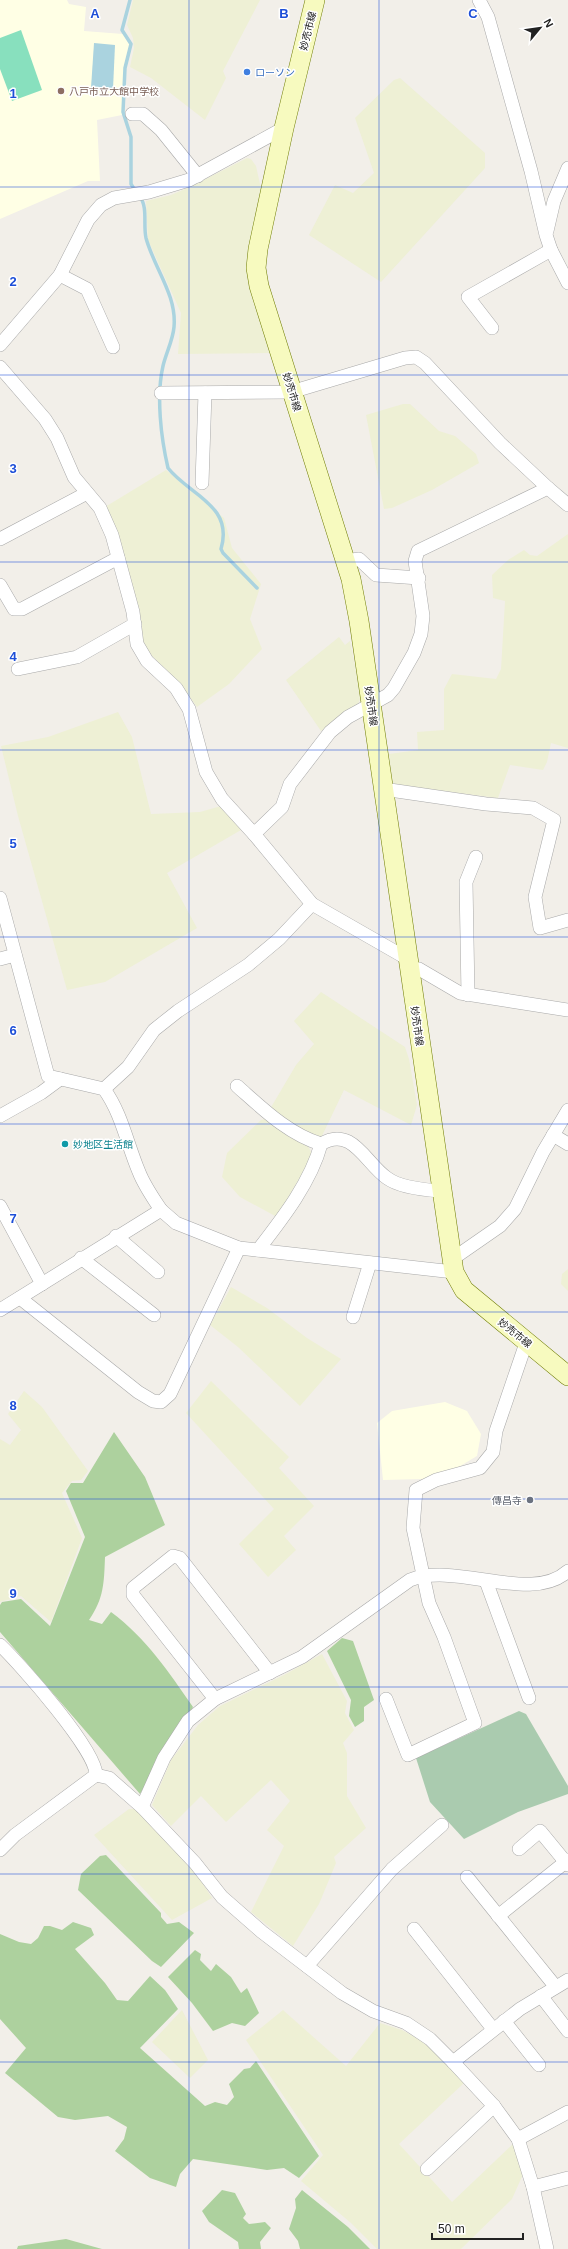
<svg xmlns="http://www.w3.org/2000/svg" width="568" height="2249" font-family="Arial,'Noto Sans JP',sans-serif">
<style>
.education{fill:#ffffe5}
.farmland{fill:#eef0d5}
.forest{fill:#add19e}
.cemetery{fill:#aacbaf}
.pitch{fill:#88e0be}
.water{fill:#aad3df}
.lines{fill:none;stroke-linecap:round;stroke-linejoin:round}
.stream{stroke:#aad3df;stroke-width:3.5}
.street-casing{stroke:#a9a9a9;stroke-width:14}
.secondary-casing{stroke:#707d05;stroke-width:20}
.street{stroke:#fff;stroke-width:13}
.secondary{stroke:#f7fabf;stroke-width:19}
.grid{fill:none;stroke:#1d4ed8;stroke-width:1;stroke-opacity:0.55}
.shop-dot{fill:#3f7fe0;stroke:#fff;stroke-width:1.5}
.education-dot{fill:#8d6e63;stroke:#fff;stroke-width:1.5}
.culture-dot{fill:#0f9aa8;stroke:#fff;stroke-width:1.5}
.worship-dot{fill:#6b7280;stroke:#fff;stroke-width:1.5}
.labels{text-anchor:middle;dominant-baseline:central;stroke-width:3;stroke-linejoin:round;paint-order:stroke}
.street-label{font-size:10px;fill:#222;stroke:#fff}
.shop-label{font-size:10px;fill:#366cbe;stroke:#fff;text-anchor:start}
.education-label{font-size:10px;fill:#785e54;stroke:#fff;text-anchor:start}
.culture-label{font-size:10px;fill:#0d838f;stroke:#fff;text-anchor:start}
.worship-label{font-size:10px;fill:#5b616d;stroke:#fff;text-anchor:end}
.grid-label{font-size:13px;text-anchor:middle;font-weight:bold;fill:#1d4ed8;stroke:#fff;stroke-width:3;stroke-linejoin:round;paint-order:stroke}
</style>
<rect width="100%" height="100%" fill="#f2efe9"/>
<!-- education -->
<g class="education">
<path d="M0,0H67L69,4L86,7L84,31L123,34L130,44L124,67L122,115L97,120L100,181H88L0,219Z"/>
<path d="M445,1402L467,1411L481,1434L477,1456L457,1468L424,1479L383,1480L377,1423L392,1411Z"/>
</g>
<!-- farmland -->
<g class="farmland">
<path d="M133,0H260L223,71L226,78L205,120L151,78L130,67L134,48L133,38L127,25Z"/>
<path d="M400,78L485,153V168L381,282L309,235L335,185L353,193L374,173L355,118L394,80Z"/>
<path d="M247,158L251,159L256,166L262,193L248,279L270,353L178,354L181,313L148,240L146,201L171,195L192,186Z"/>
<path d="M403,404H410L439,431L455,436L476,454L479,463L432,490L392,508L384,509L366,415Z"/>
<path d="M166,470L224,518L232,548L261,584L250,619L262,649L229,684L197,707L178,681L150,654L143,642L105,507Z"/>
<path d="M568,534V748L551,743L547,762L543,770L510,765L498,798L397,785L392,782L389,754L418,750L417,732L444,730V689L452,674L496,679L501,669L505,601L493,598L492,575L508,560L524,550L530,555L537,556Z"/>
<path d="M339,637L345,645L350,641L361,697L358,704L321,731L286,680Z"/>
<path d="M118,712L132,737L151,814L200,812L221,806L241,830L167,873L197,928L105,982L67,990L18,816L1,746L48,737Z"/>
<path d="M321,992L405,1047L409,1059L417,1105L411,1125L344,1090L320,1140L303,1133L270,1109L296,1065L314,1044L294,1021Z"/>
<path d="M266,1119L288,1136L308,1146L311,1152V1158L277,1217L240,1197L222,1177L227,1153L261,1120Z"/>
<path d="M568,1269V1291L561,1284L562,1274Z"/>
<path d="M231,1287L267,1308L307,1338L341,1359L300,1406L238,1347L210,1325Z"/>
<path d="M211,1381L289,1457L279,1468L314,1506L284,1536L296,1550L268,1577L239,1544L274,1509L186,1413Z"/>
<path d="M24,1391L42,1407L88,1471L81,1480L72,1481L62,1493L82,1538L51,1622L21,1596L0,1602V1439L10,1445L21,1430L8,1414Z"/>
<path d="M322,1654L347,1701L345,1713L354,1730L343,1743L347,1753V1796L366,1828L334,1857L336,1863L319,1904L293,1946L251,1912L284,1846L267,1830L290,1801L271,1780L226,1822L201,1796L171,1826L152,1805L171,1760L198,1725L220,1706L284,1675Z"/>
<path d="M129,1809H137L192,1867L212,1898L172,1920L94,1835Z"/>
<path d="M182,2010L208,2060L190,2078L152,2042Z"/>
<path d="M283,2010L346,2066L380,2023L402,2030L420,2040L447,2062L464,2083L399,2144L452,2202L514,2143L524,2172L512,2199L461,2249H377L351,2223L301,2181L323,2155L246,2040Z"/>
</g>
<!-- forest -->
<g class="forest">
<path d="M114,1432L145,1477L165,1525L105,1557C104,1583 104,1598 89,1620L102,1624L111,1612C147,1639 168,1671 193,1707L140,1794L0,1632V1605L2,1602L21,1599L50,1626L85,1537L66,1491L71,1483H83Z"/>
<path d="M342,1638L353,1641L374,1700L364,1707V1721L355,1727L349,1716L351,1700L327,1651Z"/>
<path d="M106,1855L161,1913V1917L167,1924L179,1922L194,1933L161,1967L152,1961L78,1890L81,1874L100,1856Z"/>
<path d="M73,1922L91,1928L94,1935L75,1949L105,1983L117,2000L128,2001L150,1976L165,1990L178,2009L140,2048L205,2106L215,2102L227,2105L234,2097L229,2084L244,2069L250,2068L256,2061L319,2156L299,2178L284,2168L267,2170L193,2159L180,2174L176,2187L150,2178L115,2151L124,2139L127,2127L108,2116L75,2120L58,2117L5,2073L26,2048L0,2019V1934L19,1942L31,1944L38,1938L44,1926H50L62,1930Z"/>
<path d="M195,1950L201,1954L200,1960L211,1971L216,1964L231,1977L241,1993L247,1988L259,2013L245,2026L232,2023L213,2031L192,2003L168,1977Z"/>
<path d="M222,2190L235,2193L246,2214L243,2218L249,2224L265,2222L271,2228L260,2242L261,2249H239L238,2242L209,2222L202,2211Z"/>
<path d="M302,2190L348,2227L370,2249H300L298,2241L289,2229L296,2208L295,2199Z"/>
<path d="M66,2239L102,2249H17L18,2246Z"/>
</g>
<!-- cemetery -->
<path class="cemetery" d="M519,1711L526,1714L568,1786V1794L518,1812L464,1839L430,1802L416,1758Z"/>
<!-- pitch -->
<path class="pitch" d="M21,30L42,90L12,101L0,69V38Z"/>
<!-- water -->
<path class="water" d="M94,43L115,45L113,89L91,88Z"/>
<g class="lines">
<!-- stream -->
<g class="stream">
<path d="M130,0L122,30L131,44L125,68L123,112L131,137V184L136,192"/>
<path d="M140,197C148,207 143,225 146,238C154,268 177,295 174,327C173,340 166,353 163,366C156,396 161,438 168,468C189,495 234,505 221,549L223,553L257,588"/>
</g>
<defs>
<g id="street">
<path d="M479,0L488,17L531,171L546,235L551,250L568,283"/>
<path d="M132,114H143L161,130L198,176"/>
<path d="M547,231L554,201L568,168"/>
<path d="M60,275L87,289L113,347"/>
<path d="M492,328L468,297L551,250"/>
<path d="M0,345L60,275L88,220L101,205L114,198L149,192L189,180L284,128"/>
<path d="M0,367L45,419L57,438L74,477L100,508L112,535L133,612L137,644L147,661L176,688L189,709L206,772L222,799L254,834L312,904L408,959"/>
<path d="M161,393L291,392L405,358L416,357L425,363L500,443L548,488L418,551L415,561L423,616L421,634L414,653L394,688L388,695L348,717L330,732L290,784L282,807L254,834"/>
<path d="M202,483L205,393"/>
<path d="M548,488L568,505"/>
<path d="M0,539L87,493"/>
<path d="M345,561L359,559L376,575L419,578"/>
<path d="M0,585L14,609H22L118,558"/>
<path d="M18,669L77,657L135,624"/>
<path d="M383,789L486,804L533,808L554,820L535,897L540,928L568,920"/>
<path d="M0,898L48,1076L104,1089C122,1114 127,1144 139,1172C144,1185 153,1198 161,1210"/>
<path d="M0,959L15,955"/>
<path d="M409,968L419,969L460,993L568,1010"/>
<path d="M468,995L466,882L476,857"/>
<path d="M237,1086C262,1108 288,1134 321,1144"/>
<path d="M104,1089L128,1067L154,1030L178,1011L248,965L279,939L312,904"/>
<path d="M0,1116L41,1093L60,1079"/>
<path d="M553,1135L568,1144"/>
<path d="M0,1206L42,1284"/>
<path d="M116,1236L158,1272"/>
<path d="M258,1250C282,1219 311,1182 321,1144C352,1125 366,1164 387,1178C399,1187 426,1190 441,1191"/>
<path d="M81,1258L154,1315"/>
<path d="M451,1260L500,1226L515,1209L543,1152L568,1110"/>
<path d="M20,1298L138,1392L153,1401L161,1402L170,1394L239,1248"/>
<path d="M0,1310L161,1210L176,1223L239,1248L454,1272"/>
<path d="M353,1317L370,1263"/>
<path d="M486,1581L529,1698"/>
<path d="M0,1645C20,1664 97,1751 96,1775L15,1835L0,1850"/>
<path d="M215,1699L133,1595V1588L173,1556L180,1558L270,1673"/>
<path d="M386,1699L408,1755L475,1723L444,1637L429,1603L413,1528L416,1490L436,1480L480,1468L493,1452L496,1431L526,1343"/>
<path d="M96,1775L109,1778L142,1807L195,1863L222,1897L262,1932L342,1993L373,2011L406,2023L430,2039L453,2062L494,2106L518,2139L533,2187L547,2249"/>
<path d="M142,1807L164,1758L188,1721L215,1699L302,1657L410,1580C457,1561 530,1605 568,1571"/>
<path d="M519,1849L540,1831L568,1865"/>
<path d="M467,1877L555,1986"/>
<path d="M498,1916L568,1860"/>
<path d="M414,1929L493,2029"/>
<path d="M307,1966L392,1869L442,1825"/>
<path d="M541,1996L568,2031"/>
<path d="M504,2021L539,2065"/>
<path d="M453,2062L520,2009L568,1980"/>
<path d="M518,2139L568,2112"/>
<path d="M427,2169L494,2106"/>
<path d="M533,2187L568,2178"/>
</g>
<path id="secondary" d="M315,0L284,128L258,249L256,268L259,286L351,579L359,621L454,1272L464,1290L568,1376"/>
</defs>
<!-- street casing -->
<use href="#street" class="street-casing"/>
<!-- secondary casing -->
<use href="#secondary" class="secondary-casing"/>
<!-- street -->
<use href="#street" class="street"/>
<!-- secondary -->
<use href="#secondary" class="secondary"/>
</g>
<!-- grid -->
<path class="grid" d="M189,0V2249M379,0V2249M0,187H568M0,375H568M0,562H568M0,750H568M0,937H568M0,1124H568M0,1312H568M0,1499H568M0,1687H568M0,1874H568M0,2062H568"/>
<!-- markers -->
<circle class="shop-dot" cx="247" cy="72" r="4"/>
<circle class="education-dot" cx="61" cy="91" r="4"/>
<circle class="culture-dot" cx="65" cy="1144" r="4"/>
<circle class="worship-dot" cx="530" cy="1500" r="4"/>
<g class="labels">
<!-- street labels -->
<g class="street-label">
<text transform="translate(308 31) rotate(-76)">妙売市線</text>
<text transform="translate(292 392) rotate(73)">妙売市線</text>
<text transform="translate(371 706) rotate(82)">妙売市線</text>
<text transform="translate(417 1026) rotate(82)">妙売市線</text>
<text transform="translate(515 1333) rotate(39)">妙売市線</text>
</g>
<!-- shop labels -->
<g class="shop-label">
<text x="255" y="72">ローソン</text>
</g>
<!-- education labels -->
<g class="education-label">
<text x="69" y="91">八戸市立大館中学校</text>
</g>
<!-- culture labels -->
<g class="culture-label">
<text x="73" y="1144">妙地区生活館</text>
</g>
<!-- worship labels -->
<g class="worship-label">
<text x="522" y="1500">傳昌寺</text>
</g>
</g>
<g class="grid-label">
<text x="95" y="18">A</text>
<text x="284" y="18">B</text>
<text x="473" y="18">C</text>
<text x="13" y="98">1</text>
<text x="13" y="286">2</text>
<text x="13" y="473">3</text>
<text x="13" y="661">4</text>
<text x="13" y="848">5</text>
<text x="13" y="1035">6</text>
<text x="13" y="1223">7</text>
<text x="13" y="1410">8</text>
<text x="13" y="1598">9</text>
</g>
<!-- north arrow -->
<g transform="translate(540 28) rotate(61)" stroke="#ffffff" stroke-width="3" paint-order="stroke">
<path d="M0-3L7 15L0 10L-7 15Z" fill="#222222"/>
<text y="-6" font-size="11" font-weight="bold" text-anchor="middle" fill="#222222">N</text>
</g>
<!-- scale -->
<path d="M432 2233v6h91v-6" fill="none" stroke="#222222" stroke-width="2"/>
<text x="438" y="2233" font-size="12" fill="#222222" stroke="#ffffff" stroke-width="3" paint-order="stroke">50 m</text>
</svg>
